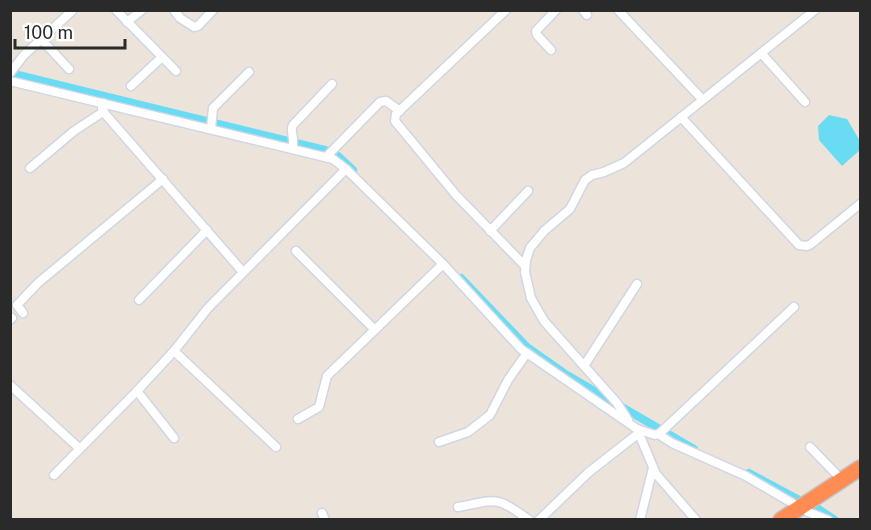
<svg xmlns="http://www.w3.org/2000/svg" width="871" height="530" font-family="'Public Sans',sans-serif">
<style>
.water{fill:#69dcf3}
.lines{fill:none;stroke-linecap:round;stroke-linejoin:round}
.canal{stroke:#69dcf3;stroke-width:8}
.street-casing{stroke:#d0d6e3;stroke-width:11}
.highway-casing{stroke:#c3c3c3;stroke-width:18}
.street{stroke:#fff;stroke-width:8}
.highway{stroke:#ff8c53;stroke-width:15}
</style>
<rect width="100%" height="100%" fill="#ece3db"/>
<!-- water -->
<path class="water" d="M829,115L847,119L860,141V150L842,166L819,140L818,126Z"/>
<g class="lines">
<!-- canal -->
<g class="canal">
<path d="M10,73L325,150L338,156L353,170"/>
<path d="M461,278L527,347L567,375L694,449"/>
<path d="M749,473L803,502"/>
<path d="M817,508L835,520"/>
</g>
<defs>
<g id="street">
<path d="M116,10L176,71"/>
<path d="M174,10L180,18L194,27L198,26L213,10"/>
<path d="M506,10L396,114L395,121L456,195L525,266"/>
<path d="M583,10L587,15"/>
<path d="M618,10L702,99"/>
<path d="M127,22L142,10"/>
<path d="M41,39L69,69"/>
<path d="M551,50L537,35L536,31L556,10"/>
<path d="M761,53L805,102"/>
<path d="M10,73L24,55L73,10"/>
<path d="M10,81L333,159L346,169L443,264L521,349L637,429L656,474L696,520"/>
<path d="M131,86L162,57"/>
<path d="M103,103L102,108L106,115L243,272"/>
<path d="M681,117L799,245L807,246L811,244L860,204"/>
<path d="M211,129L213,108L249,72"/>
<path d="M292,148C296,138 289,132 293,125L332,84"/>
<path d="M327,156L380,102L386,101L400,111"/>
<path d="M30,168L74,131L103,112"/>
<path d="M490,231L528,191"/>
<path d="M296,251L374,329"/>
<path d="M139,300L207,230"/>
<path d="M23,313L17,305L38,283L163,179"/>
<path d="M10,320L12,318"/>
<path d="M174,351L276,447"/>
<path d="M584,366L637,284"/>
<path d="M10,385L79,448"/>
<path d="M137,391L174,438"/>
<path d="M298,419L319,407L327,376L443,264"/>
<path d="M628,420L617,403L544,321L531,298L525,272L526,260L530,248L544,231L570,209L585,180L592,175L604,172L624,163L815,10"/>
<path d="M637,429L655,435L660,433L794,307"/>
<path d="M658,434L672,443L746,476L799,507"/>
<path d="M439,442L468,432L490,415L508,380L527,353"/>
<path d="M810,447L842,480"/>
<path d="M54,475L137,391L174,351L208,308L346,169"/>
<path d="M458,507C496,500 496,495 529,520"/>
<path d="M808,512L828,520"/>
<path d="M322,513L325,520"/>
<path d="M539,520L589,472L639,433"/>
<path d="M640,520L653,468"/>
</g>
<path id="highway" d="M781,520L860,468"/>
</defs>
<!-- street casing -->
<use href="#street" class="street-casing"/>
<!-- highway casing -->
<use href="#highway" class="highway-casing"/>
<!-- street -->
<use href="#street" class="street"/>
<!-- highway -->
<use href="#highway" class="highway"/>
</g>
<!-- border -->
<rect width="871" height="530" fill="none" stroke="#2a2a2a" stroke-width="24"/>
<!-- scale -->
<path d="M15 39v9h110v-9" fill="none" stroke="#2a2a2a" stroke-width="3"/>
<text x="24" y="39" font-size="18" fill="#2a2a2a" stroke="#ffffff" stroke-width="4.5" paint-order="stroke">100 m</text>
</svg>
